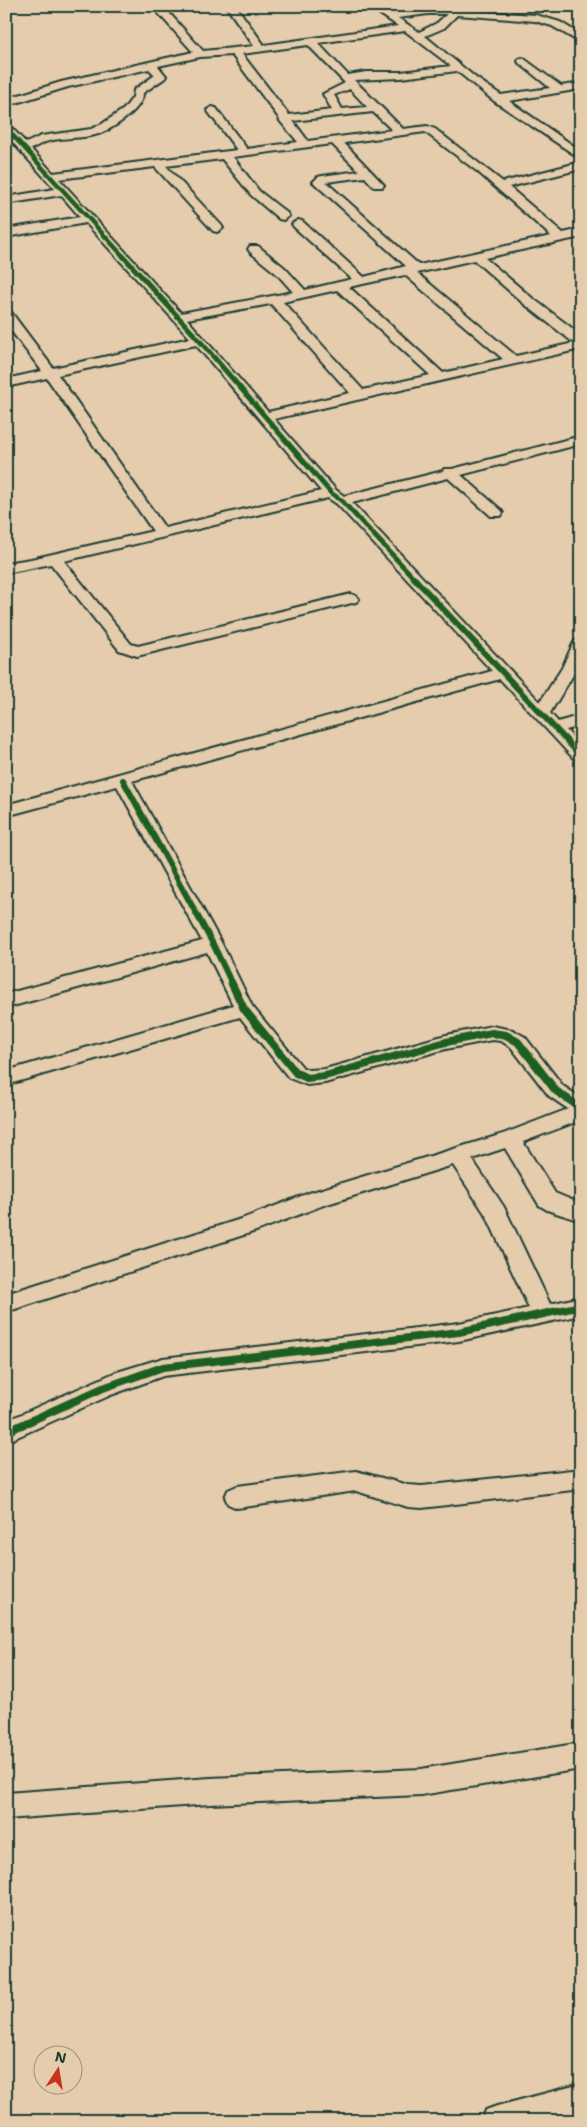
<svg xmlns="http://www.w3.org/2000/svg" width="587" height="2127" font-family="'Shantell Sans',sans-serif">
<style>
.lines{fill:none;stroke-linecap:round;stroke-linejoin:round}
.minor-casing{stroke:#1f3d34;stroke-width:4}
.minor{fill:#e5ccad;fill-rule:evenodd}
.cycleway-far3-casing{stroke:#e5ccad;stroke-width:6}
.cycleway-far2-casing{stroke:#e5ccad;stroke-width:7}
.cycleway-far1-casing{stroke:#e5ccad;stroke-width:9}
.cycleway-casing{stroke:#e5ccad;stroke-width:11}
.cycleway-far3{stroke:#1b5e20;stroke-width:4.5}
.cycleway-far2{stroke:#1b5e20;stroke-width:5}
.cycleway-far1{stroke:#1b5e20;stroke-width:6}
.cycleway{stroke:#1b5e20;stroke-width:8}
</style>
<rect width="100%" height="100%" fill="#e5ccad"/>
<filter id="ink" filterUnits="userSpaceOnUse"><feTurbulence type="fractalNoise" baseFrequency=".02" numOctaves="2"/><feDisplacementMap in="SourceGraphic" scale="10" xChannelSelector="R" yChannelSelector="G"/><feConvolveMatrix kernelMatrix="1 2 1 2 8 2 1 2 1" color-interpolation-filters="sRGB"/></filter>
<g filter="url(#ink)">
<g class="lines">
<defs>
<g id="minor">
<path d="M152,6H163L203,51L254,46L226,6H236L264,45L398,26L368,6H380L392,14L428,8L453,9L456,6H468L469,11L536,15L560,22L581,35V43L552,26L535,21L457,15L444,28L425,36L476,78L501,95L550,88L519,63L518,61L519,59L523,58L561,86L581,83V89L509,101L581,151V159L494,101L457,71L401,78L354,80L403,129L427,126L435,129L503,182L581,162V169L509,187L563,233L581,229V237L485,258L531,297L581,335V349L274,419L336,490L344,496L443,471L444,469H452L581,436V444L461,475L501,510L503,513L501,516H491L448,478L352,503L540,702L562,668L573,644L575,641L581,639V662L550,713L558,722L581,715V726L566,730L581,746V761L575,760L500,679L132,781L222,944L252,1006L303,1068L309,1070L325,1069L446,1035L492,1026L513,1030L525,1037L563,1086L581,1098V1120L523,1142L555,1193L581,1204V1221L547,1210L539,1205L505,1148L472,1159L504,1207L550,1304L581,1297V1315L459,1341L163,1376L111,1395L6,1442V1421L114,1373L163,1358L459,1323L529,1308L487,1217L453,1165L324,1205L259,1230L6,1312V1294L244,1218L309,1193L503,1134L568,1109L549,1096L511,1047L501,1041L492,1040L446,1049L325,1083L307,1085L289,1078L240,1017L6,1085V1071L233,1005L207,952L6,1008V994L202,941L117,786L6,816V805L492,671L337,504L328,498L64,561L131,644L138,646L351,594L356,596L359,599L356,602L137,656L119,650L51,564L6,573V563L31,559L153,531L47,378L6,387V379L42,371L6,324V311L11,312L53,368L190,338L86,223L6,237V229L80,217L61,195L6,204V197L55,189L6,135V125L10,126L26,143L41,136L91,129L102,124L124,109L133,97L134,90L155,75L149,69L68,87L6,106V99L61,82L193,52ZM428,14H447L437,23L419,32L398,18ZM405,31L451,66L401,72H366L348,75L318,43ZM308,45L345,83L323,94L332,110L289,115L242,54ZM232,55L279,118L280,121L298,142L247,149L216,108L212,107L207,110L237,150L53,173L31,149C37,146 43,142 49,141C64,137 80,139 95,135C110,131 143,110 143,93L165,78L166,76L158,66L200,57ZM350,89L367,107L342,109L334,95ZM373,112L392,130L308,141L293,121ZM425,132L478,172L551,236L419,265L326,182L365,177L374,187H382L384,185L344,143ZM332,144L359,171L322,176L318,177L313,182L406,266L364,277L302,221L298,220L292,224L294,227L352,279L305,290L285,268L258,246H250L248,249L250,252L277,274L293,292L181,313L59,179L155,167L213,231L217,232L223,228L221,225L166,166L222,159L251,195L279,219L283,220L289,216L287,213L259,191L233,157ZM474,260L523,303L574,343L516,356L417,273ZM405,275L503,359L443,373L349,287ZM337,290L430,375L363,390L283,302ZM271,304L350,393L268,412L187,319ZM196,345L321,491L165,528L58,375Z"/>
<path d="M581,1469V1489L422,1508L408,1507L356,1491L237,1508L228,1504L225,1497L228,1490L237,1486L356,1471L408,1485L422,1486Z"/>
<path d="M581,1743V1769L421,1795L210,1804L6,1819V1793L210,1778L421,1769Z"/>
<path d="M581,2084V2114L555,2121H482L486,2110L497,2106Z"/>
</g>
</defs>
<!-- minor casing -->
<use href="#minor" class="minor-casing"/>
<!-- minor -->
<use href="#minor" class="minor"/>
<defs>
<path id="cycleway-far3" d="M6,128L124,257"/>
<path id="cycleway-far2" d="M123,256L199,340L331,493L342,501L415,579"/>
<g id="cycleway-far1">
<path d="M414,578L581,756"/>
<path d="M123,780L213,944L232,984"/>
</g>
<g id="cycleway">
<path d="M231,982L244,1009L296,1073L307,1078L325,1076L446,1042L492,1033L506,1035L518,1042L556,1091L581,1108"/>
<path d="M6,1432L103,1388L163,1367L459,1332L581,1306"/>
</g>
</defs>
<!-- cycleway-far3 casing -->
<use href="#cycleway-far3" class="cycleway-far3-casing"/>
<!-- cycleway-far2 casing -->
<use href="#cycleway-far2" class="cycleway-far2-casing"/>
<!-- cycleway-far1 casing -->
<use href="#cycleway-far1" class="cycleway-far1-casing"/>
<!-- cycleway casing -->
<use href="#cycleway" class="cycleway-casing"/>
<!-- cycleway-far3 -->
<use href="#cycleway-far3" class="cycleway-far3"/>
<!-- cycleway-far2 -->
<use href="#cycleway-far2" class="cycleway-far2"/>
<!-- cycleway-far1 -->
<use href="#cycleway-far1" class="cycleway-far1"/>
<!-- cycleway -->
<use href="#cycleway" class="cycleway"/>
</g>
</g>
<!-- margin -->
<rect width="587" height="2127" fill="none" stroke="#e5ccad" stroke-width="25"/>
<rect x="12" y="12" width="562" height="2102" fill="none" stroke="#1f3d34" stroke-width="2" filter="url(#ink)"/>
<!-- north arrow -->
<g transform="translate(58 2070) rotate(12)"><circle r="24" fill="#e5ccad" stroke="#96937d"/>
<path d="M0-4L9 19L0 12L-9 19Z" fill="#c8321e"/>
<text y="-8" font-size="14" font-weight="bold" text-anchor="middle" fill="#1f3d34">N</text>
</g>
</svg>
